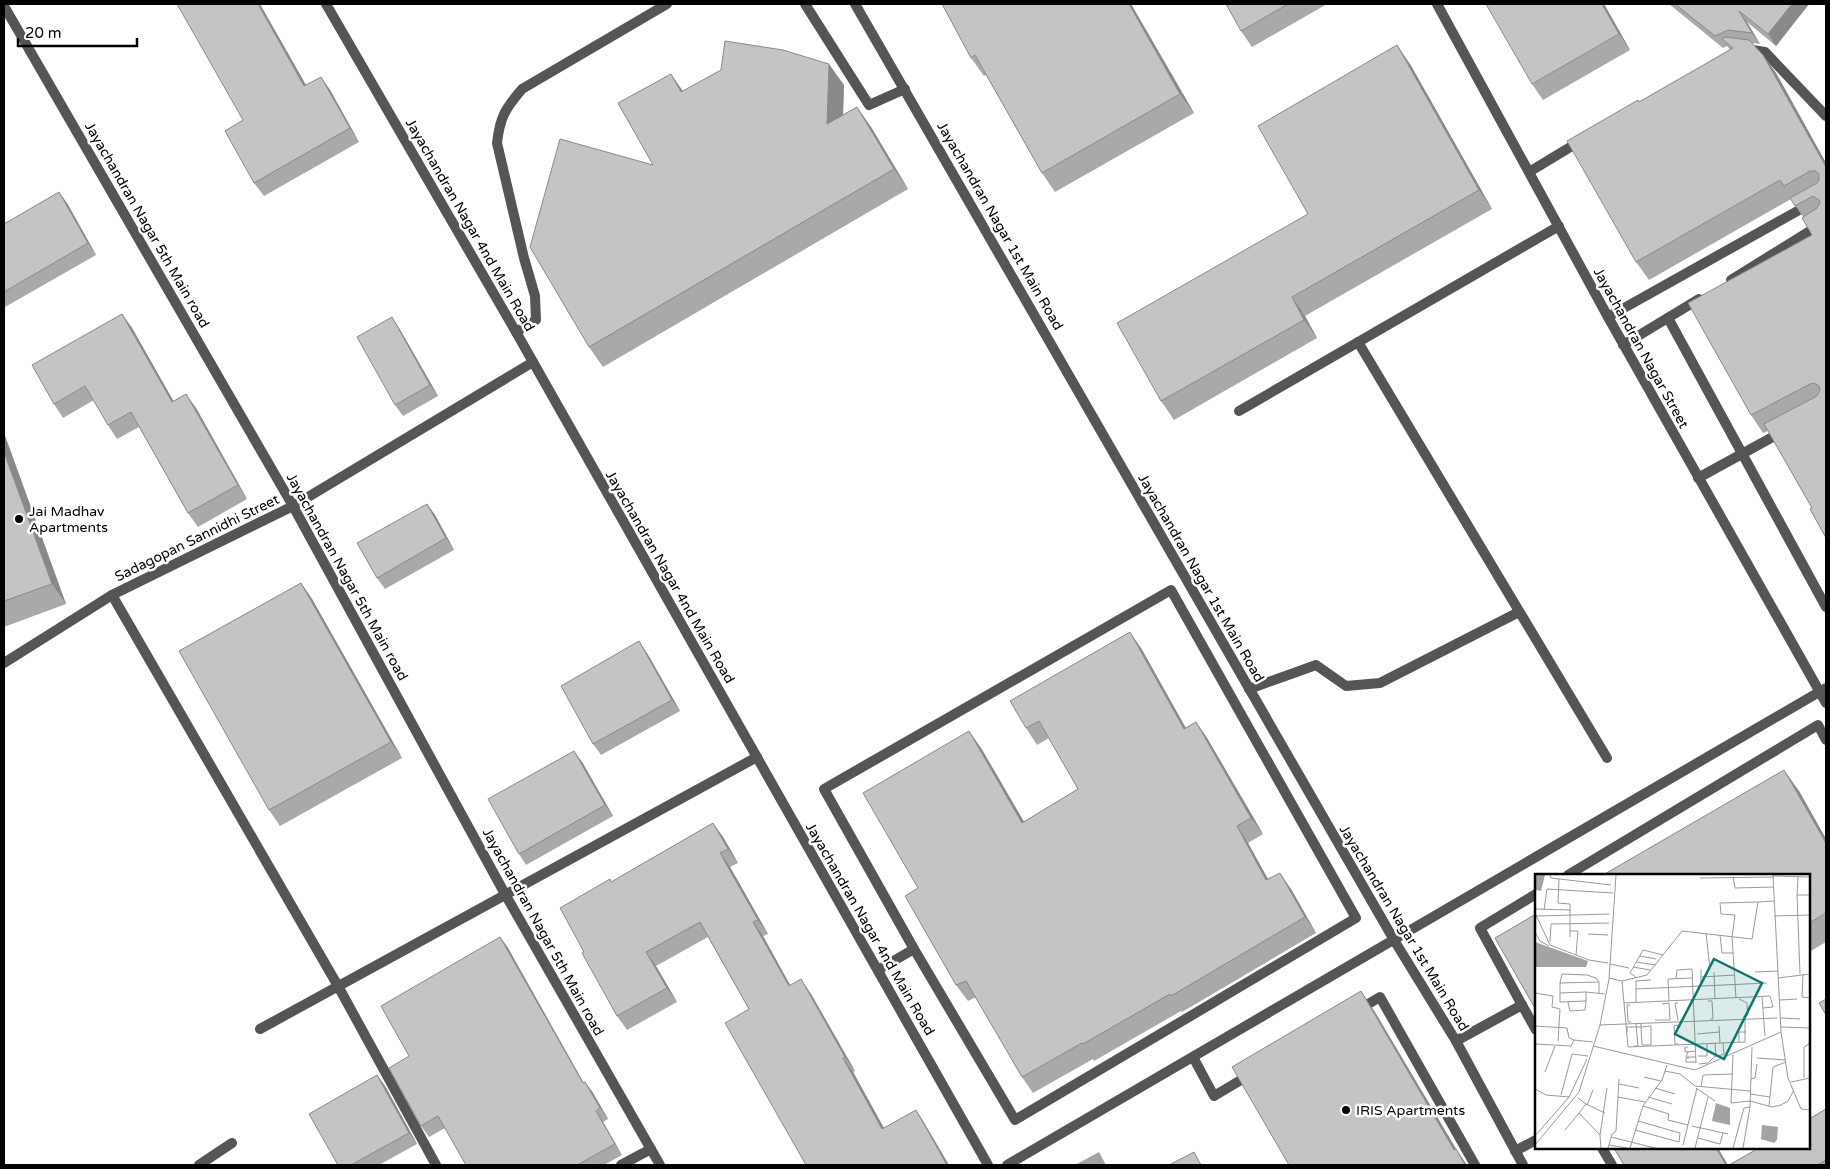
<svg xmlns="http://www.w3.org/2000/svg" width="1830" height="1169" font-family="'Varela Round',sans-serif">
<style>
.water{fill:#a3a3a3}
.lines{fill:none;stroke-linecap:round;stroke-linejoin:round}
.street{stroke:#555;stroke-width:10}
.wall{fill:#a9a9a9}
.shaded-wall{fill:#898989}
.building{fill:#c4c4c4;stroke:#898989}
.poi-dot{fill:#000;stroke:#fff;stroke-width:2}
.labels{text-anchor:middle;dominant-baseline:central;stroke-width:5;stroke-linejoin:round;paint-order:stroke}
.street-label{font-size:14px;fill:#000;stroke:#fff}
.poi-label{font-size:14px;fill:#000;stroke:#fff;text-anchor:start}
.inset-road{fill:none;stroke:#999;stroke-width:1}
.view{fill:#0f766e;fill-opacity:0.15;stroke:#0f766e;stroke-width:2.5}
.inset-edge{fill:none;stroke:#000;stroke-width:2.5}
</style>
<rect width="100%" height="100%" fill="#fff"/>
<!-- water -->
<path class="water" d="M1099,1152L1106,1165H1075Z"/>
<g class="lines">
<!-- street -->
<g class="street">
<path d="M326,4L516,332L988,1165"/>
<path d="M805,4L869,105L905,89"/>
<path d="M855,4L1394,940L1456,1041L1523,1165"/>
<path d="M1437,4L1608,317L1826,703"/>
<path d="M4,6L293,506L505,894L660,1165"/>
<path d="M1746,49L1765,52L1826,116"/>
<path d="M1529,172L1582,140"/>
<path d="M1731,280L1826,221"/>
<path d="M1608,317L1826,195"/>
<path d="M1668,318L1826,607"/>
<path d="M516,332L536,320L535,296L524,258L497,143C500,117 505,109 522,89L667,4"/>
<path d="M1358,342L1607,758"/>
<path d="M1623,345L1699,299"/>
<path d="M1239,411L1559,226"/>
<path d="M1698,478L1782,432"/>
<path d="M112,595L338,986L436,1165"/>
<path d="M4,663L112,595L293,506L533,362"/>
<path d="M1249,689L1316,665L1346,686L1380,683L1519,612"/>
<path d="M1568,875L1818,725L1826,740"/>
<path d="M878,970L914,949L824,789L1171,590L1356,918L1015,1120L914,949"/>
<path d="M1522,1005L1536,1030"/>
<path d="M1358,1010L1380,997L1475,1165"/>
<path d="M260,1029L757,757"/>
<path d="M1456,1041L1522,1005L1480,928L1536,894"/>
<path d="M1193,1057L1214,1096L1251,1074"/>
<path d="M1602,1148L1612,1165"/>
<path d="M1515,1151L1536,1140"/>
<path d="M199,1165L232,1143"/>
<path d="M621,1165L651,1149"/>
<path d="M1007,1165L1826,688"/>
</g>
</g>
<!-- wall -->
<g class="wall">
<path d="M942,4H1131L1194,113L1055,192L1042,173L986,75L984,76L971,58Z"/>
<path d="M1226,4H1327L1252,47L1241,31Z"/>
<path d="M1604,4L1630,50L1543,100L1532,84Z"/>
<path d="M1669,4H1809L1776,46L1747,22L1760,44L1752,43L1763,55L1776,73L1826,163V538L1812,508L1768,431L1763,433L1751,415L1812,235L1803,217L1791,199L1649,280L1636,262L1639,102L1730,50L1727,46L1723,48Z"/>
<path d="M1410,64L1492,209L1305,316L1317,338L1174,420L1161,401L1308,214Z"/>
<path d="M321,77L330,90L359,142L264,196L254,183L243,120Z"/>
<path d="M844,85L843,115L871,127L908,189L603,367L589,347L653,165L683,91Z"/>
<path d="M67,203L96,255L5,307L4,305V224Z"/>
<path d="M122,314L132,328L173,401L196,408L247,499L198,527L188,513L139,427L117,439L108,425L94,400L63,418L54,404Z"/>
<path d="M399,328L438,396L403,416L395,405Z"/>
<path d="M4,433L66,604L4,627Z"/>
<path d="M427,504L435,515L454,550L385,589L377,578Z"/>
<path d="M301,583L312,599L402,758L280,826L269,810Z"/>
<path d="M1141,648L1186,728L1196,722L1207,738L1263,834L1248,843L1268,879L1291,889L1316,933L1182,1012L1181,1011L1094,1061L1093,1059L1033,1093L1022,1077L976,997L968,1001L956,985L918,888L981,748L1024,822L1078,789L1049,738L1037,745L1026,728Z"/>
<path d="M647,653L680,711L601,755L593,744Z"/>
<path d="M582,762L613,816L526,865L519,854Z"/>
<path d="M1799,791L1826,839V942L1809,952V875Z"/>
<path d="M713,823L723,837L738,863L730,867L768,934L763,936L790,986L811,994L855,1071L853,1072L884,1128L916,1110L925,1124L806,1165L749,1009L708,937L656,966L677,1002L627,1030L617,1016L584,952L612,882Z"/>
<path d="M500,937L508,948L584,1083L585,1082L593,1093L608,1119L603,1122L622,1155L604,1165H466L445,1128L429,1137L421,1126L409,1056Z"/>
<path d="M377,1075L385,1086L417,1144L379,1165H338Z"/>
<path d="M1826,1109V1165H1729Z"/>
</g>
<!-- shaded-wall -->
<g class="shaded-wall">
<path d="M258,4H260L314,99L304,86Z"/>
<path d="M1129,4H1131L1194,113L1180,94Z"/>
<path d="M1602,4H1604L1630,50L1619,34Z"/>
<path d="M1792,4H1809L1776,46L1768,34Z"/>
<path d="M1739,11L1747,22L1760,44L1752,33Z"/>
<path d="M1397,45L1410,64L1492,209L1479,190Z"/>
<path d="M1763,55L1776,73L1826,163V167Z"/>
<path d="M829,64L844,85L842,144L827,124Z"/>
<path d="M671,74L685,94L681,92Z"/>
<path d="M321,77L330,90L359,142L350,128Z"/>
<path d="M857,107L871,127L908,189L894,169Z"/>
<path d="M59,192L67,203L96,255L88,243Z"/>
<path d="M1292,297L1305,316L1317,338L1304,320Z"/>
<path d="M122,314L132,328L182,416L172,402Z"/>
<path d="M392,317L399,328L438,396L430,385Z"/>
<path d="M186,394L196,408L247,499L238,485Z"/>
<path d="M4,433L66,604L52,584L4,452Z"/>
<path d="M427,504L435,515L454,550L446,538Z"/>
<path d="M301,583L312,599L402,758L391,742Z"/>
<path d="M1130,632L1141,648L1195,745L1184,729Z"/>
<path d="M639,641L647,653L680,711L672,700Z"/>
<path d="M1196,722L1207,738L1263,834L1251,818Z"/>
<path d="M969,731L981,748L1034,839L1022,823Z"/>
<path d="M574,751L582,762L613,816L605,805Z"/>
<path d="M1784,770L1799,791L1826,839V843Z"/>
<path d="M713,823L723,837L738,863L728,849Z"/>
<path d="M1237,826L1248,843L1277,896L1266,880Z"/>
<path d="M720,853L730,867L768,934L758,920Z"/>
<path d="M1280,873L1291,889L1316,933L1305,917Z"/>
<path d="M753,922L763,936L799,1001L789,986Z"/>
<path d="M500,937L508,948L590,1095L583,1083Z"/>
<path d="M646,952L656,966L677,1002L667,988Z"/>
<path d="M801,979L811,994L855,1071L845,1057Z"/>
<path d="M1361,991L1375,1012L1458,1152L1456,1149L1467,1165H1465L1454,1150Z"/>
<path d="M843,1058L853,1072L892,1143L882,1129Z"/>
<path d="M377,1075L385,1086L417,1144L409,1133Z"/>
<path d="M585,1082L593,1093L608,1119L600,1108Z"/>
<path d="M916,1110L925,1124L949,1165H947Z"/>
<path d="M596,1111L603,1122L622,1155L615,1144Z"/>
<path d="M1716,1148H1718L1728,1165H1726Z"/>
</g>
<!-- building -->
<g class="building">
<path d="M177,4H258L304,86L321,77L350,128L254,183L225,131L243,120Z"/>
<path d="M942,4H1129L1180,94L1042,173L975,55L971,58Z"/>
<path d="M1226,4H1288L1241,31Z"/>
<path d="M1486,4H1602L1619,34L1532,84Z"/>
<path d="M1675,4H1792L1768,34L1739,11L1752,33L1728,30L1715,36Z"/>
<path d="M1725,37L1749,40L1763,55L1826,167V538L1810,509L1812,508L1764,424L1817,396L1820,390L1819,386L1814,383L1810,384L1751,415L1688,303L1812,235L1802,218L1817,208L1820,203L1819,200L1813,196L1795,206L1790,198L1817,183L1819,180V174L1816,171H1810L1784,186L1780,180L1636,262L1567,141L1638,100L1639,102L1733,48L1722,39Z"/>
<path d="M725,41L783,50L829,64L827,124L857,107L894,169L589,347L530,247L560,139L653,165L618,103L671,74L681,92L721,70Z"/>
<path d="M1397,45L1479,190L1292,297L1304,320L1161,401L1117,323L1308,214L1258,126Z"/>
<path d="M59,192L88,243L4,292V224Z"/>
<path d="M122,314L172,402L186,394L238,485L188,513L131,412L108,425L85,386L54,404L32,365Z"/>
<path d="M392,317L430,385L395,405L357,337Z"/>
<path d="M4,452L52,584L4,601Z"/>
<path d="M427,504L446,538L377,578L357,543Z"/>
<path d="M301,583L391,742L269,810L179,651Z"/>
<path d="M1130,632L1184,729L1196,722L1251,818L1237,826L1266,880L1280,873L1305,917L1171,996L1170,994L1083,1044L1082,1043L1022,1077L966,981L956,985L905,896L918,888L863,793L969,731L1022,823L1078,789L1039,721L1026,728L1010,701Z"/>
<path d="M639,641L672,700L593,744L561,686Z"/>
<path d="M574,751L605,805L519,854L488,799Z"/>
<path d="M1784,770L1826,843V913L1809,923V875H1603Z"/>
<path d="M713,823L728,849L720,853L758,920L753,922L789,986L801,979L845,1057L843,1058L882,1129L916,1110L947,1165H806L725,1023L749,1009L700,922L646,952L667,988L617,1016L582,953L584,952L560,908L610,879L611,882Z"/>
<path d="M1536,914V1010L1495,938Z"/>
<path d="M500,937L583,1083L585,1082L600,1108L596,1111L615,1144L577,1165H466L438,1116L421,1126L389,1068L409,1056L381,1006Z"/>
<path d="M1361,991L1454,1150L1456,1149L1465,1165H1289L1232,1067Z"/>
<path d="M1826,999V1015L1819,1003Z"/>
<path d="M377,1075L409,1133L351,1165H338L309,1114Z"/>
<path d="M1826,1109V1160L1817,1165H1729L1759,1148H1809V1119Z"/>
<path d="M1614,1148H1716L1726,1165H1624Z"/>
<path d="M1194,1152L1201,1165H1169Z"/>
</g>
<!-- markers -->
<g class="poi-dot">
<circle cx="19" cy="519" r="5"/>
<circle cx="1346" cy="1110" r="5"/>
</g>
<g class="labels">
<!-- street labels -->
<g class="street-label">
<text transform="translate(147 225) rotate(60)">Jayachandran Nagar 5th Main road</text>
<text transform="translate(470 225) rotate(60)">Jayachandran Nagar 4nd Main Road</text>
<text transform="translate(1000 226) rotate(60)">Jayachandran Nagar 1st Main Road</text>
<text transform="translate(1641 348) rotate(61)">Jayachandran Nagar Street</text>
<text transform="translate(197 538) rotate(-26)">Sadagopan Sannidhi Street</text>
<text transform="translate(347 577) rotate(61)">Jayachandran Nagar 5th Main road</text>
<text transform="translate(670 577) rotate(60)">Jayachandran Nagar 4nd Main Road</text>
<text transform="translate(1201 578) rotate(60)">Jayachandran Nagar 1st Main Road</text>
<text transform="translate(1404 928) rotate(59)">Jayachandran Nagar 1st Main Road</text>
<text transform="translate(870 929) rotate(60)">Jayachandran Nagar 4nd Main Road</text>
<text transform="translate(543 932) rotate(61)">Jayachandran Nagar 5th Main road</text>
</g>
<!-- poi labels -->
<g class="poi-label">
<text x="29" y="511">Jai Madhav<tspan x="29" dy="16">Apartments</tspan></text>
<text x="1356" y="1110">IRIS Apartments</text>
</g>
</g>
<!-- overview -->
<g transform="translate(1535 874)">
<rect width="275" height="275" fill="#fff"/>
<path d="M0,1H10L6,17L0,16ZM0,68L53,87L51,93H0ZM181,229L195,234V251L177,247ZM227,251L243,253L242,266L239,269L226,265Z" fill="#a3a3a3"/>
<path class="inset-road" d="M15,1L16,4L76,11M238,2L275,3M198,3L200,14L239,13M263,3L262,21H275M165,4L239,3M24,5L23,29L35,30V63M262,21L265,100M0,35L35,36M9,36L12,15L78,19M0,39L15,71L54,86L73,89M2,42L74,40M239,42L275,41M35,57H43L41,81M0,58L5,67L14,72M171,59L175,95M53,60L73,61M185,61L187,79H198M15,68L16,50L74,49M105,82L121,85M101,88L121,91M75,90L94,94M98,93L115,96M166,95V112M179,98L180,125M220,98L243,97M268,100L267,123L275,124M166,103L200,101M74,104L87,107L112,101L147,57L217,65L223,28L239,27M102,104L95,99L108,76L128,81M243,104L275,100M141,105L142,96L157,95L161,189M87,107L93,173L210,168V145M25,109L27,100L52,101L61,104L64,108M101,115V107L116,106M51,118V127L25,128V119L51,118L70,120M0,119L18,122L17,133L25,135L23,167M25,119V109L64,108V119M227,123L230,162M201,124L197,63L200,41L186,40L185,29L223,28M204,125L212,129L213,141L208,143M245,126L262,125M134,127L133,105L157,104M173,127H177L178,145H175M33,128L35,137L50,136L51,127M101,128V115L232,109M89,129L235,122M143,129H140L143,146M95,131H92L93,148H96M228,134L238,133L235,122M246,144L265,145M120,146H135L134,129L127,130M65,151L242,144M143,151L139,152L140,170H143M0,152L32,154L34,164L39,166M184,152L185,169M246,153L275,154M92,158V153H106L116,152V171H107L106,153V150M246,158L253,204L266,235L275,236M162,160L184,158M204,168V158H211M180,169L181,183L189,180L188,169M0,170L36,172L39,166L58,168M58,172L160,196L246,158L238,1M99,172H103L101,150M153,173H150V178L161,177M153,178L151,183H161M198,181L196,229L215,227L237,233L246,231L253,227L259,216M163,182H172V169M154,184H151V188H161M222,184L250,186M164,190L173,189L180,182M130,197L145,200L160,212L215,217M10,198L20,172M109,203L126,207M269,204V173L274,170L275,162M216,205L220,204L222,190M256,208L275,204M84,210L104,214M166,213L168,201L198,200M120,214L140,220M161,214L180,227M0,215L11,221L34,223M215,220L235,223M26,221L37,180L53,182M83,223L110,228M113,223L137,230M43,224L51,230L44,239L65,261L66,274M51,230L70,239M52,231L58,216M108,232L134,240L133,246L153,251M234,232L238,193L251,188M157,252L193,260M30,256L44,239M100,256L144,268L145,259L103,247M65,261L72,214M0,262L34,223L52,185M76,263L120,274M163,264L185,270L188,259M0,271L44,218L65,151L74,105L81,1M74,271L92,274M148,271L162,214M73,274L77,260L81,257L84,205M95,274L108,232L127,206L132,191M160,274L173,223M198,274L209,234L215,233M208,274L215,233L217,173"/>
<path class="view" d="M179,85L227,109L189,185L140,160Z"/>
<rect width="275" height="275" class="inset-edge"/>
</g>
<!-- border -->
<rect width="1830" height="1169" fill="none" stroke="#000000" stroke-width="10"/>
<!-- scale -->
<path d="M18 38v8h119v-8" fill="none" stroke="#000000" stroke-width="2.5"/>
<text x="25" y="38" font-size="15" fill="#000000" stroke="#ffffff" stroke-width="4" paint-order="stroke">20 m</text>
</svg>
